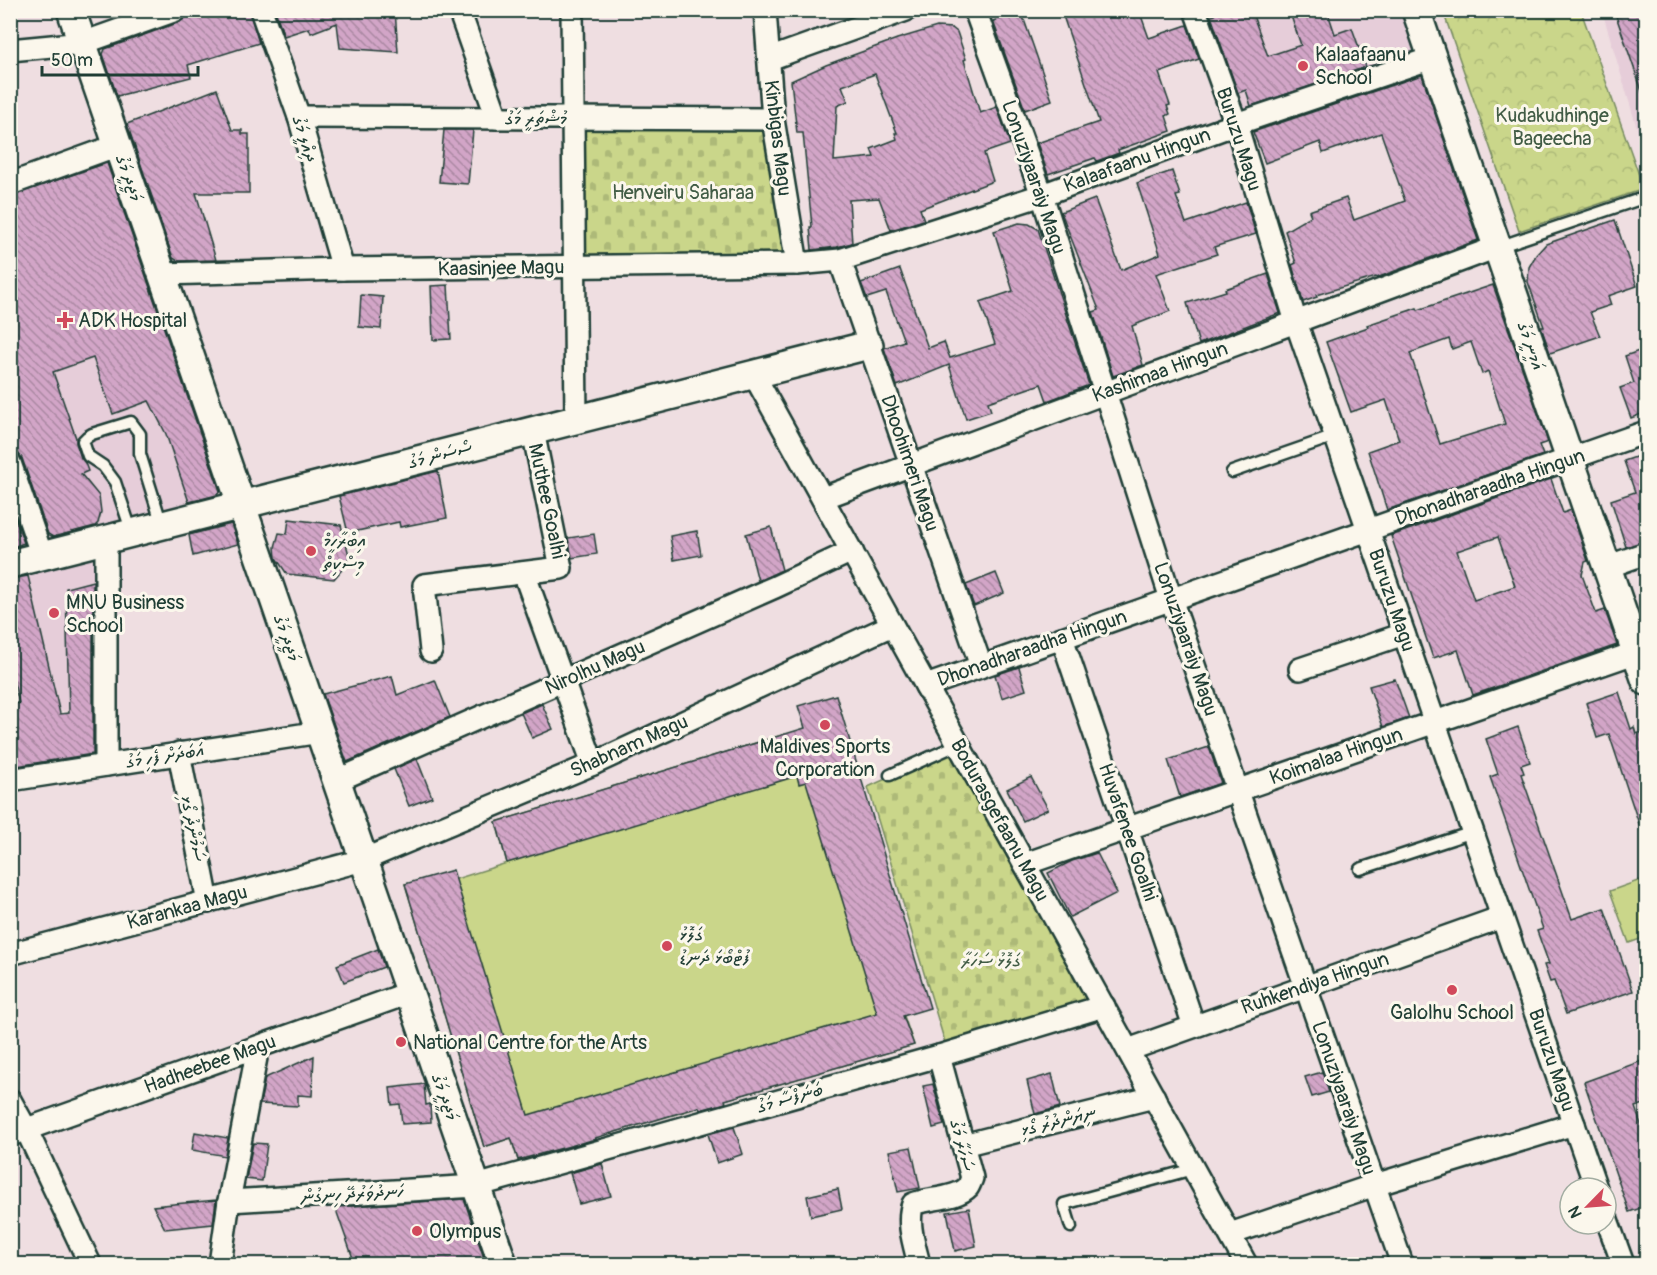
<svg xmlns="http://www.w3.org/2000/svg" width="1657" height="1275" font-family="Pangolin,'Noto Sans Thaana',sans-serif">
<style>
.built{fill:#e6cdd9}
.green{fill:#cad68a;stroke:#748a5f;stroke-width:1.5}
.forest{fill:url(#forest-crowns);stroke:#748a5f;stroke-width:1.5}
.cemetery{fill:url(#cemetery-stones);stroke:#748a5f;stroke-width:1.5}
.building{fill:url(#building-back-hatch);stroke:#1f3d34;stroke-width:1.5;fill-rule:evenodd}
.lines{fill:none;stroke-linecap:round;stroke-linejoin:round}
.service-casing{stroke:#1f3d34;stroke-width:15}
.minor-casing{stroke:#1f3d34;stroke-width:26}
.tertiary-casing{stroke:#1f3d34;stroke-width:32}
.service{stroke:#fbf7ec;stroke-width:10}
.minor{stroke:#fbf7ec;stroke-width:21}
.tertiary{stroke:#fbf7ec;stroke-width:27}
.poi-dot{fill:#d1495b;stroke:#fbf7ec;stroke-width:2}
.labels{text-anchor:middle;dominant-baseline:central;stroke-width:6;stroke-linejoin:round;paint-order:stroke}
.poi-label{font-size:20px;fill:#1f3d34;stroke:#fbf7ec;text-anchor:start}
.park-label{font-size:20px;fill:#415c45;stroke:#fbf7ec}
.street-label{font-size:20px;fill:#1f3d34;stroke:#fbf7ec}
</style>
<defs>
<pattern id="forest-crowns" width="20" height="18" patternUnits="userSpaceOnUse" patternTransform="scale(1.5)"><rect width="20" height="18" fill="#cad68a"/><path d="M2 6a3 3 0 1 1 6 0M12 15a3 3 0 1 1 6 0" fill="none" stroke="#adb978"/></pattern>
<pattern id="cemetery-stones" width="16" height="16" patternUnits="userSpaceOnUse" patternTransform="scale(1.5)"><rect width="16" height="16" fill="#cad68a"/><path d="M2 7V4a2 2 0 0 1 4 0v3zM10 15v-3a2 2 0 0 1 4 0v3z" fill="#adb978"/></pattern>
<pattern id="building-back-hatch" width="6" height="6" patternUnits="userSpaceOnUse" patternTransform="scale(1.5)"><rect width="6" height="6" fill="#d2a5c7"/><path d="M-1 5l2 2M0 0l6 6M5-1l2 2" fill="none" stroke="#aa88a2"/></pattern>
</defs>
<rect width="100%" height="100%" fill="#efdee1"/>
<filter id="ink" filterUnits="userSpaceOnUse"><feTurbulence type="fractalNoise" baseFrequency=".0167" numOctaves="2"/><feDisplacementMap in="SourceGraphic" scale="12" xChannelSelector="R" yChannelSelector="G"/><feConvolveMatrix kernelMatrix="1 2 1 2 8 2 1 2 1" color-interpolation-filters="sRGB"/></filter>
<g filter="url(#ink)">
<!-- built -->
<g class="built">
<path d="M1201,11H1403L1415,46L1410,56L1239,117Z"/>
<path d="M1602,11H1646V158Z"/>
<path d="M56,179L77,231L87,228L149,401L166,434L190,502L46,542L11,438L10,193Z"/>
<path d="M98,553L96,712L20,709L11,666L10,576Z"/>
</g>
<!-- green -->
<g class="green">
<path d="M785,734L853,753L904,1016L914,1045L518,1160L511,1138L484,1147L405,884L456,879L507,863L496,822Z"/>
<path d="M1646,878V937L1629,943L1610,891Z"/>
</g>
<!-- forest -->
<path class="forest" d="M1443,11H1581L1644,189L1519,231Z"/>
<!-- cemetery -->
<g class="cemetery">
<path d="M579,126H767L787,257L584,258Z"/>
<path d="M952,749L1090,1003L946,1046L868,787Z"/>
</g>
<!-- building -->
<g class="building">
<path d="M200,10H249L259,43L188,65L191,77L117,96L103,54L105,49L180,22L187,15Z"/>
<path d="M275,10H395L398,52L340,48L337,23L311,33L309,28L284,36Z"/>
<path d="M1061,10H1139L1149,38L1187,25L1199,59L1159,73L1170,105L1167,106L1170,114L1166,116L1171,131L1118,150L1119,153L1097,161L1095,158L1048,174L1037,143L1099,122Z"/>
<path d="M1214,10H1251L1268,56L1301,45L1289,10H1327L1335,34L1352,28L1366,67L1251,106L1246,90L1238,93L1211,16L1215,15Z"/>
<path d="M1614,10H1647V93L1643,94Z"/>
<path d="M1021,11L1052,100L1025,110L993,21Z"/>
<path d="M937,27L952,28L957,32L966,59L964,60L980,113L997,107L1010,144L984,153L993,181L920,209L924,220L891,230L879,198L849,200L852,243L837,247L812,250L810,227H812L803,133H797L791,81L826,65L897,39ZM875,74L897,133H895L897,139L871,149L874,157L834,161L837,106L848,101L842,86Z"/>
<path d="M1422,75L1478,240L1379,277L1377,278L1376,277L1316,295L1317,297L1303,302L1292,265L1296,263L1285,231L1311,216L1309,211L1346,198L1354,220L1405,201L1381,133L1323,153L1320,142L1265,163L1253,132Z"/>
<path d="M217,89L232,130H242V134H249V193H196L216,260L178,261L173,258L127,124Z"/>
<path d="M444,130H473L468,184L439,182Z"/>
<path d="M107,163L220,491L217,495L189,502L166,434L149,401L113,414L93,358L53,372L76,438V443L81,458L85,463L88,471L81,474L99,496L101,512L98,523L95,526L53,537L48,534L22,458L18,453L10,451V196Z"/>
<path d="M1172,171L1180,195L1176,196L1186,223L1246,202L1256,234L1214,247L1217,254L1156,274L1170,311L1132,326L1143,365L1113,376L1093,312L1099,310L1061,212L1095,199L1121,270L1160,254L1137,183Z"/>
<path d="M1615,220L1637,286L1608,296L1611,305L1590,312L1600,336L1550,353L1541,327H1544L1528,282L1529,267L1536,255L1546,244Z"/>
<path d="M1019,223L1029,224L1038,229L1089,385L1047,401L1041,384L988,402L991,411L966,419L949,365L897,386L884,348L904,341L886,292L867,298L861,283L900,269L928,348L944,342L950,358L995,344L980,302L1013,291L994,231Z"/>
<path d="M1268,274L1280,313L1199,344L1187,303L1226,291L1225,289Z"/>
<path d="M448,285L451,339L433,340L431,286Z"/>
<path d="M1493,285L1548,442L1539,445L1543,455L1387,510L1368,451L1399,440L1386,400L1351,412L1326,342L1368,327L1367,325L1417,308L1418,310ZM1449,339L1452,349L1471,342L1482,374L1488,371L1505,424L1440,444L1410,353Z"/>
<path d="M361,295L383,297L381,329L359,327Z"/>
<path d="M1647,348V412L1631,418L1620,388L1634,383L1625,356Z"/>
<path d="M1647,453V541L1626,547L1611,500L1635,492L1624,461Z"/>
<path d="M438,471L447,518L400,527L399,522L348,533L339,496Z"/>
<path d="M1551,479L1563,513L1571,510L1588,561L1585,562L1582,575L1596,613L1605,610L1617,645L1473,695L1458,650L1433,658L1391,536ZM1498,537L1515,586L1474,600L1457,551Z"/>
<path d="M10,504L24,543L10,548Z"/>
<path d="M289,519L341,525L349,555L347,564L334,579L287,574L276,558L275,547L279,533L287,534Z"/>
<path d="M231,524L238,544L193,556L189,535Z"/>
<path d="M771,527L782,570L758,581L746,534Z"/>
<path d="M697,531L701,555L674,560L670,536Z"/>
<path d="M594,534L597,554L572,558L568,538Z"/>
<path d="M996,573L1004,593L974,606L966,585Z"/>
<path d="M28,576L60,714L69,713L66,588L93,581V754L10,767V704L19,703L10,666V579Z"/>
<path d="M1019,667L1026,690L1002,698L995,675Z"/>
<path d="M392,676L397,695L435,680L450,717L347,762L323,694Z"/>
<path d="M1395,679L1409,718L1383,727L1369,686Z"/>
<path d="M1619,692L1631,729L1634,727L1636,734L1641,732L1647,750V836H1643L1609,734L1597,738L1586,703Z"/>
<path d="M836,695L930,1008L903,1016L914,1045L725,1100L726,1103L700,1110L699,1107L595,1138L596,1139L518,1160L511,1138L484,1147L405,884L453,870L528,1115L877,1013L806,782L799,784L797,776L507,863L496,822L805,728L798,706Z"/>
<path d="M542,704L553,729L532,738L521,713Z"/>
<path d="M1518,727L1530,762L1521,765L1524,773L1521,774L1572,919L1604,908L1633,991L1566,1014L1554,981L1550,982L1544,965L1549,964L1537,931L1543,929L1490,777L1498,774L1486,739Z"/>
<path d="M1209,747L1221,783L1180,797L1168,760Z"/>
<path d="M417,759L432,797L409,806L394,769Z"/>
<path d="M1031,777L1048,809L1023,821L1007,789Z"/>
<path d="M1097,853L1117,893L1070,917L1048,873L1072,861Z"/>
<path d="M378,949L384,967L344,982L337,965Z"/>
<path d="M314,1056L312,1096L298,1095V1106L260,1104L265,1078Z"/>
<path d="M1647,1059V1103L1635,1107L1647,1142V1206L1629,1212L1584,1082Z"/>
<path d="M1322,1072L1329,1092L1312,1097L1305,1077Z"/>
<path d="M1052,1074L1060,1107L1035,1114L1027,1081Z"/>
<path d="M424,1084L426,1105L430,1104L431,1122L402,1124L400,1104L392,1105L390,1088Z"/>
<path d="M933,1084L944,1125L933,1128L923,1086Z"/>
<path d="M734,1127L743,1154L717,1163L708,1134Z"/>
<path d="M195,1132L228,1138L225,1156L192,1150Z"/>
<path d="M253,1143L267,1144L262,1181L246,1179Z"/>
<path d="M911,1147L920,1188L898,1192L889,1151Z"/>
<path d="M602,1164L611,1196L579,1204L570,1173Z"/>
<path d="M838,1189L842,1209L811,1216L807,1196Z"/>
<path d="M464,1199L486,1264H355L335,1207Z"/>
<path d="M216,1200L213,1224L165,1229L153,1206Z"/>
<path d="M969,1208L976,1246L955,1251L947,1212Z"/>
</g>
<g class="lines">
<defs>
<g id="service">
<path d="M1498,247L1646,197"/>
<path d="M1232,472L1335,436"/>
<path d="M132,533L115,482L103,466L88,456L83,441L87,437L92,434L131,422L140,434V454L162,525"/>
<path d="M890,775L959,744"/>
<path d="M1360,869L1473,832"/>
<path d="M1071,1227L1064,1204L1193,1169"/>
</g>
<g id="minor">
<path d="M261,10L299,117L343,269"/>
<path d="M459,10L497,118"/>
<path d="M572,10L576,420"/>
<path d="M765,10L773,119L797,264"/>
<path d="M975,10L1042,195L1171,599L1402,1264"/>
<path d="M1195,10L1236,124L1296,322L1596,1188"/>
<path d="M10,50L83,43L176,10"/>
<path d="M769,59L906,10"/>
<path d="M299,117L773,119"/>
<path d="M10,184L118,145"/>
<path d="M840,260L981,666"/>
<path d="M162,274L343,269L797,264L840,260L1042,195L1236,124L1432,58"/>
<path d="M754,375L1246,1264"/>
<path d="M10,463L42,556"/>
<path d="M823,498L1497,247"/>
<path d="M106,540V765"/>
<path d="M1607,567L1646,553"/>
<path d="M524,573L593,764"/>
<path d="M1062,638L1194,1026"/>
<path d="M431,651L424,585L561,568L533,431"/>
<path d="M1300,669L1404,634"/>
<path d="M926,686L1646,432"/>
<path d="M179,753L208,902"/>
<path d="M10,780L320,732"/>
<path d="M336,781L775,587L852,551"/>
<path d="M1025,864L1646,649"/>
<path d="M10,954L363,860L593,764L892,625"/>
<path d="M1128,1050L1502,917"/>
<path d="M10,1100L26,1129L90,1264"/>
<path d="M10,1135L409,993"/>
<path d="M963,1145L1154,1097"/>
<path d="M229,1201L476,1186L939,1056L1104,1006"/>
<path d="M1606,1217L1623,1264"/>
<path d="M1230,1234L1375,1185L1574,1124"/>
<path d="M220,1264L229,1201L258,1047"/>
<path d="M919,1264C915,1247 906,1222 913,1204C928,1198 957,1199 968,1187C969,1186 971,1180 972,1178L939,1056"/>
</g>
<g id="tertiary">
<path d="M71,10L503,1264"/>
<path d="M1416,10L1646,681"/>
<path d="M10,564L869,345"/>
</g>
</defs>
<!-- service casing -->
<use href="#service" class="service-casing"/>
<!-- minor casing -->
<use href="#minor" class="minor-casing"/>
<!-- tertiary casing -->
<use href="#tertiary" class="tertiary-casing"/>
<!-- service -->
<use href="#service" class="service"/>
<!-- minor -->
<use href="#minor" class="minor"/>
<!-- tertiary -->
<use href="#tertiary" class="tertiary"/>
</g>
</g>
<!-- markers -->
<g class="poi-dot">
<circle cx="1303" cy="66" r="6"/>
<path d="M62 311h6v6h6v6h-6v6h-6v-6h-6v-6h6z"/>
<circle cx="311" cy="551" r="6"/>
<circle cx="54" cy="613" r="6"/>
<circle cx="825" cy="725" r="6"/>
<circle cx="667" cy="946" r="6"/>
<circle cx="1452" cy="990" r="6"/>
<circle cx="401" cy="1042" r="6"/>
<circle cx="417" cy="1231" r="6"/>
</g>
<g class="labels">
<!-- poi labels -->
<g class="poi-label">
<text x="1315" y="54">Kalaafaanu<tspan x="1315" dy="23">School</tspan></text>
<text x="78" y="320">ADK Hospital</text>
<text x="323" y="540">އިބްރާހީމް<tspan x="323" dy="23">މިސްކިތް</tspan></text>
<text x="66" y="602">MNU Business<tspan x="66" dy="23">School</tspan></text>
<text x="825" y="746" text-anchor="middle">Maldives Sports<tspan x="825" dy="23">Corporation</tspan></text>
<text x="679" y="934">ގަލޮޅު<tspan x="679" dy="23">ފުޓްބޯޅަ ދަނޑު</tspan></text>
<text x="1452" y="1012" text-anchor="middle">Galolhu School</text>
<text x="413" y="1042">National Centre for the Arts</text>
<text x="429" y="1231">Olympus</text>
</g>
<!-- park labels -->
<g class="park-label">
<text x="1552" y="115">Kudakudhinge<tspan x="1552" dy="23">Bageecha</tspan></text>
<text x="683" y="192">Henveiru Saharaa</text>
<text x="991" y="960">ގަލޮޅު ސަހަރާ</text>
</g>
<!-- street labels -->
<g class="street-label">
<text x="536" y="118">މުޝްތަރީ މަގު</text>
<text transform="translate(778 138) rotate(83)">Kinbigas Magu</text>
<text transform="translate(305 139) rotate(73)">ދިއްލީ މަގު</text>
<text transform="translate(1239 139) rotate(72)">Buruzu Magu</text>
<text transform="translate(1137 160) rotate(-20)">Kalaafaanu Hingun</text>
<text transform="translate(1034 177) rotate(71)">Lonuziyaaraiy Magu</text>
<text transform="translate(129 178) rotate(71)">މަޖީދީ މަގު</text>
<text transform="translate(501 268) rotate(-1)">Kaasinjee Magu</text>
<text transform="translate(1531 346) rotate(71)">އަމީނީ މަގު</text>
<text transform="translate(1160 372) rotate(-20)">Kashimaa Hingun</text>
<text transform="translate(440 455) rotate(-14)">ސޯސަން މަގު</text>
<text transform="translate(910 463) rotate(71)">Dhoohimeri Magu</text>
<text transform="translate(1490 487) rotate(-19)">Dhonadharaadha Hingun</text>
<text transform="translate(547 501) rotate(78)">Muthee Goalhi</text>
<text transform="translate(1392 600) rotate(71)">Buruzu Magu</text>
<text transform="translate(287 638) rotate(71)">މަޖީދީ މަގު</text>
<text transform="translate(1186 639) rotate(71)">Lonuziyaaraiy Magu</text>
<text transform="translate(1032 648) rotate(-19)">Dhonadharaadha Hingun</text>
<text transform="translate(595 667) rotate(-24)">Nirolhu Magu</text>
<text transform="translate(629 746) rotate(-24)">Shabnam Magu</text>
<text transform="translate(165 756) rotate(-9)">އަބަދަށް ފެހި މަގު</text>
<text transform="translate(1336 756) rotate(-19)">Koimalaa Hingun</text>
<text transform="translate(1000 820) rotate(61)">Bodurasgefaanu Magu</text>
<text transform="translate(193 828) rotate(79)">ސަމުންދު ގޯޅި</text>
<text transform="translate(1128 832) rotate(71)">Huvafenee Goalhi</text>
<text transform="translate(187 907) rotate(-15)">Karankaa Magu</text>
<text transform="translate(1315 983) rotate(-19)">Ruhkendiya Hingun</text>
<text transform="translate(1552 1060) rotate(71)">Buruzu Magu</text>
<text transform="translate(210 1064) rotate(-20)">Hadheebee Magu</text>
<text transform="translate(445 1097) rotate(71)">މަޖީދީ މަގު</text>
<text transform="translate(790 1098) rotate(-16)">ބަނަފްސާ މަގު</text>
<text transform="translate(1344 1098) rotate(71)">Lonuziyaaraiy Magu</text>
<text transform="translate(1058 1121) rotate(-14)">ނިޔަންދުރު ގޯޅި</text>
<text transform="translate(962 1145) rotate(76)">ސަހަރާ މަގު</text>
<text transform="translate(352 1194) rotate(-3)">ހަނދުވަރުދޭ ހިނގުން</text>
</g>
</g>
<!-- margin -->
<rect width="1657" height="1275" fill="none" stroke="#fbf7ec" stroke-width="36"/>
<rect x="18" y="18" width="1621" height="1239" fill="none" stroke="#1f3d34" stroke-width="2" filter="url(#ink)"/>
<!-- north arrow -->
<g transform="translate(1588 1206) rotate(245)"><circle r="28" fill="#fbf7ec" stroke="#a3ada2" stroke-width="1.5"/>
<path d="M0-4.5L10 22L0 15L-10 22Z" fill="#d1495b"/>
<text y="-9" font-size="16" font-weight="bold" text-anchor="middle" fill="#1f3d34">N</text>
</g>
<!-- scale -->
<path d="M42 66v9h156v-9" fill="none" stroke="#1f3d34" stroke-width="3"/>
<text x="51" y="66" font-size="18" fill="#1f3d34" stroke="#fbf7ec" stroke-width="4.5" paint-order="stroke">50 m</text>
</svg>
